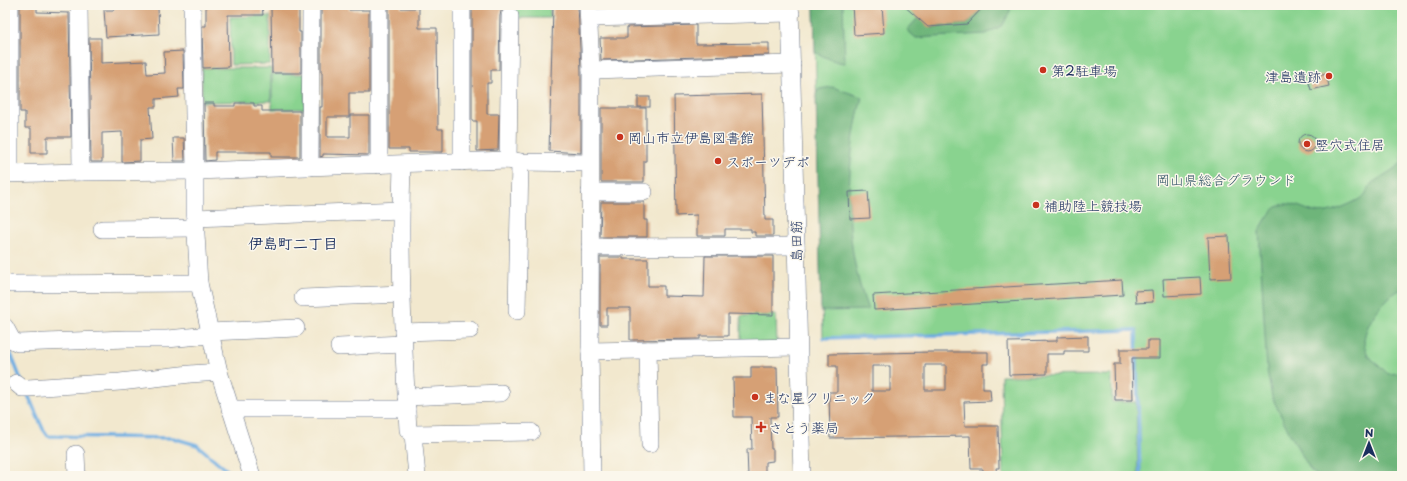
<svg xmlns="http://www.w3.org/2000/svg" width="1407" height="481" font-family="'Playpen Sans','Klee One',sans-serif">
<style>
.green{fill:#89d38f;stroke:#528176}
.forest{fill:#6eb57a;stroke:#44726c}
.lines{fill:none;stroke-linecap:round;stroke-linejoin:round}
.stream{stroke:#6faee2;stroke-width:3.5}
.building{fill:#d6a074;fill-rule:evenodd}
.minor-casing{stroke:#667085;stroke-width:18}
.minor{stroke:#fff;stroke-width:17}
.poi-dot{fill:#c8321e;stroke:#fbf7ec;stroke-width:1.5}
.labels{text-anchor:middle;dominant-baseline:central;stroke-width:3;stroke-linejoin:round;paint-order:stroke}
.poi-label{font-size:14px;fill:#1b2f5e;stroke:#fbf7ec;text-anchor:start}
.park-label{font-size:14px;fill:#36586a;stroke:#fbf7ec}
.street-label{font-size:14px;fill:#1b2f5e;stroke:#fbf7ec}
.neighbourhood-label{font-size:15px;font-weight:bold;fill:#1b2f5e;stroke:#fbf7ec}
</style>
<rect width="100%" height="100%" fill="#fbf7ec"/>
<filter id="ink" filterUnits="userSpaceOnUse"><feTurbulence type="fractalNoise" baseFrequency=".025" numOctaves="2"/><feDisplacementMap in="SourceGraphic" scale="8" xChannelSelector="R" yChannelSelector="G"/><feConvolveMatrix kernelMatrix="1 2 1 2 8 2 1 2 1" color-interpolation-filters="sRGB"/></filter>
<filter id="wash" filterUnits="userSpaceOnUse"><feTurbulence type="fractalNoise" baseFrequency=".012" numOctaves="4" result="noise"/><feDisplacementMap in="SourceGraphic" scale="16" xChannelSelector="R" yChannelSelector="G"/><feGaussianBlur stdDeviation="0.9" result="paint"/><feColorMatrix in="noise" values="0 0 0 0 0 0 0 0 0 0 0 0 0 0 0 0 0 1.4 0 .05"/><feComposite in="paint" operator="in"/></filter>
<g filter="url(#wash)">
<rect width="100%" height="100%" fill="#f2e8ce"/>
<!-- green -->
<g class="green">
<rect x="513" y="5" width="37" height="13"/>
<path d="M814,5H1402V476H1141L1137,329L823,337Z"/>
<path d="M270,16V64L231,65L230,17Z"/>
<path d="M202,68H271V101L202,102Z"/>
<rect x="272" y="74" width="33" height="35"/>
<path d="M776,315L777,344H741V316Z"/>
<path d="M1112,375V402H1136L1138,476H1003L1001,376Z"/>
</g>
<!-- forest -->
<g class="forest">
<path d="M814,5H843L845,63C834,62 825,57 815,52Z"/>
<path d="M985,5H1010V11L1003,25L986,34L916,38L907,30L918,18L929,27L967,24Z"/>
<path d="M832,87L862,97C849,146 845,209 854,259C857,277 862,293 868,310L821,311L816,94L819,89Z"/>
<path d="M1402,162V289C1386,295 1365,323 1364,341C1364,346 1367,352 1368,356L1380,366L1388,374L1402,373V476H1318L1311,471L1290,434L1272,397L1267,370L1259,232C1266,218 1276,199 1294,205C1306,208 1314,215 1327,212C1337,210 1356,202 1364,196C1367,193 1368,186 1372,183C1382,176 1393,171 1402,162Z"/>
</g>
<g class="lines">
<!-- stream -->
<g class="stream">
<path d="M823,338L1136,330L1140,476"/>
<path d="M7,344L21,380"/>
<path d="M28,395L43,429L48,436L173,438L197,445L234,476"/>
</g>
</g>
<g id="blocks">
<!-- building -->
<g class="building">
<path d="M20,5H37V12L69,13L71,137H47V153H31V128H25V112H20Z"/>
<path d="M114,5H154V7H158L159,34L106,37L104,10H114Z"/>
<path d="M206,5H262L263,15H228L229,67L203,68L202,26H206Z"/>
<path d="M321,5H349V10H369V93H349V117H327V137H350V115H369V155L323,154V156L320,157V107H322V72H321Z"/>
<path d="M389,5H401V8H419V28H437L438,129H443V152H409V149H389Z"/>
<path d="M472,5H506V7L501,11L500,16L499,70H491V83H487V114H499L498,150L477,151V121H472Z"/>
<path d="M554,5H578L581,70V153L549,151L553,7H554Z"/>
<path d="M627,5H660V6L627,7Z"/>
<path d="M852,5H882L884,33L854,35Z"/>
<path d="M903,5H985L967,24L928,27Z"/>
<path d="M271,7H299V32H301V73H272Z"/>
<path d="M696,25V44L769,43V55L601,60L600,38H627V27Z"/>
<path d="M89,38H101V63L146,61L147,74L165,73L164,52L183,51L184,89H178L179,97L156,99V107H150L152,139L140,140V161L122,162V132L102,133V162H91Z"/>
<path d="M1326,74L1329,86L1311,90L1308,79Z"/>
<path d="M762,94L765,220H773V236H755V232H751V229H725V236H697V215L676,216L674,96Z"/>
<rect x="638" y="97" width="12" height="10"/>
<path d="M204,103H214V106H235V103H254V106H262V111H300V157H271V152H215V160L205,161Z"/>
<path d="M601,108H646V161H644V182H601Z"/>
<circle cx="1307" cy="143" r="9"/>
<path d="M173,138H184L185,161H174Z"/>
<path d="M868,191L870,218L850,219L849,192Z"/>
<path d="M601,202H644V220H647V237H600Z"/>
<path d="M1229,236L1231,278L1210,279L1208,237Z"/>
<path d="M705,256H773V315L728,314V336H700V339L630,340V308H607V325H600V257H623V259H648V286H664V296L704,297Z"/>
<path d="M1200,277L1201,294L1164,296L1163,279Z"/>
<path d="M1122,280L1123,295L874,310L873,295Z"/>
<path d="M1152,290L1153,302L1136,303L1135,291Z"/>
<path d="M1088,336V351H1064V354H1047V374L1009,375L1008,342L1057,341V337Z"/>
<path d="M1148,340H1160V358H1132L1133,400H1115L1114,364H1120V349H1148Z"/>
<path d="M933,352H988V364H983V389H990L991,401L964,402L965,426H998L999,468H996L997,476H983V469H971L970,436L830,438L829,392H837V366H829V354ZM925,365H946V390H925ZM872,366H890V391H872Z"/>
<path d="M751,367H777L778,417H770L771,449H773V461L765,462V476H748L747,449H752L751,417H734L733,378H751Z"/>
</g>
</g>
</g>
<g filter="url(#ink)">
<use href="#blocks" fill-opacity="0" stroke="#667085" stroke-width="1"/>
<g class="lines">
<defs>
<g id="minor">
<path d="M10,5V173"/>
<path d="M79,5L81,172"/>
<path d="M192,5L195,171V218L199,283L219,372L252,476"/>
<path d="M379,5V165"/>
<path d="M588,5L591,70L590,351L592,476"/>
<path d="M790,5L802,476"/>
<path d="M589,18L791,13"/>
<path d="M591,70L792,64"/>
<path d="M508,160L510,16"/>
<path d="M462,162V5"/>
<path d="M402,165C399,253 403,341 408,430L413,434L531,432"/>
<path d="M310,167L311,5"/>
<path d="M5,174L81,172L195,171L508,160L520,162L590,163"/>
<path d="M590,192H644"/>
<path d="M195,218L401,210"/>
<path d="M102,229L195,228"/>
<path d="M590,247L796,246"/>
<path d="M10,284L199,283"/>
<path d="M303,298L402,294"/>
<path d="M517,311L520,162"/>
<path d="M5,327L12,340L18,343L127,339H167L210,335"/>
<path d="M210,332L296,328"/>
<path d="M403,332L470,330"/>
<path d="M339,347L403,344"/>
<path d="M648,350L650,444"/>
<path d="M590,351L798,347"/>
<path d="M16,383L22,388H28L120,382L190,374L219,372"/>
<path d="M406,397L501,393"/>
<path d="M230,409H407"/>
<path d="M413,434L417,476"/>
<path d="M76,454L77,476"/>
</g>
</defs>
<!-- minor casing -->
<use href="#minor" class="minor-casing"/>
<!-- minor -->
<use href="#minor" class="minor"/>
</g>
</g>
<!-- markers -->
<g class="poi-dot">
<circle cx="1043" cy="70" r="4"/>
<circle cx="1329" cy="76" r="4"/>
<circle cx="620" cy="137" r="4"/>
<circle cx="1307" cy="144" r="4"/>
<circle cx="718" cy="161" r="4"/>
<circle cx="1036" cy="205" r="4"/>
<circle cx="755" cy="397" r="4"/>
<path d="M759 421h4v4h4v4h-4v4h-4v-4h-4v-4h4z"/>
</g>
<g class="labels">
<!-- poi labels -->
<g class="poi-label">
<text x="1051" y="70">第2駐車場</text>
<text x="1321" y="76" text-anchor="end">津島遺跡</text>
<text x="628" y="137">岡山市立伊島図書館</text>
<text x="1315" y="144">竪穴式住居</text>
<text x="726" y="161">スポーツデポ</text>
<text x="1044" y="205">補助陸上競技場</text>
<text x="763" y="397">まな星クリニック</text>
<text x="769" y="427">さとう薬局</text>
</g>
<!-- park labels -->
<g class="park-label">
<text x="1226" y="179">岡山県総合グラウンド</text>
</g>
<!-- street labels -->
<g class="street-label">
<text transform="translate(796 241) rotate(-91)">島田筋</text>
</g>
<!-- neighbourhood labels -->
<g class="neighbourhood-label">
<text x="293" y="242">伊島町二丁目</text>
</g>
</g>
<!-- margin -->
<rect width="1407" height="481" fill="none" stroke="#fbf7ec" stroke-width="20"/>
<!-- north arrow -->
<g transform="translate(1369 443)" stroke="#fbf7ec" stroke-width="3" paint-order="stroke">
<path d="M0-3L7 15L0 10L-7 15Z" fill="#1b2f5e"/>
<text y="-6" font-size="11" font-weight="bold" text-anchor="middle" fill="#1b2f5e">N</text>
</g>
</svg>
